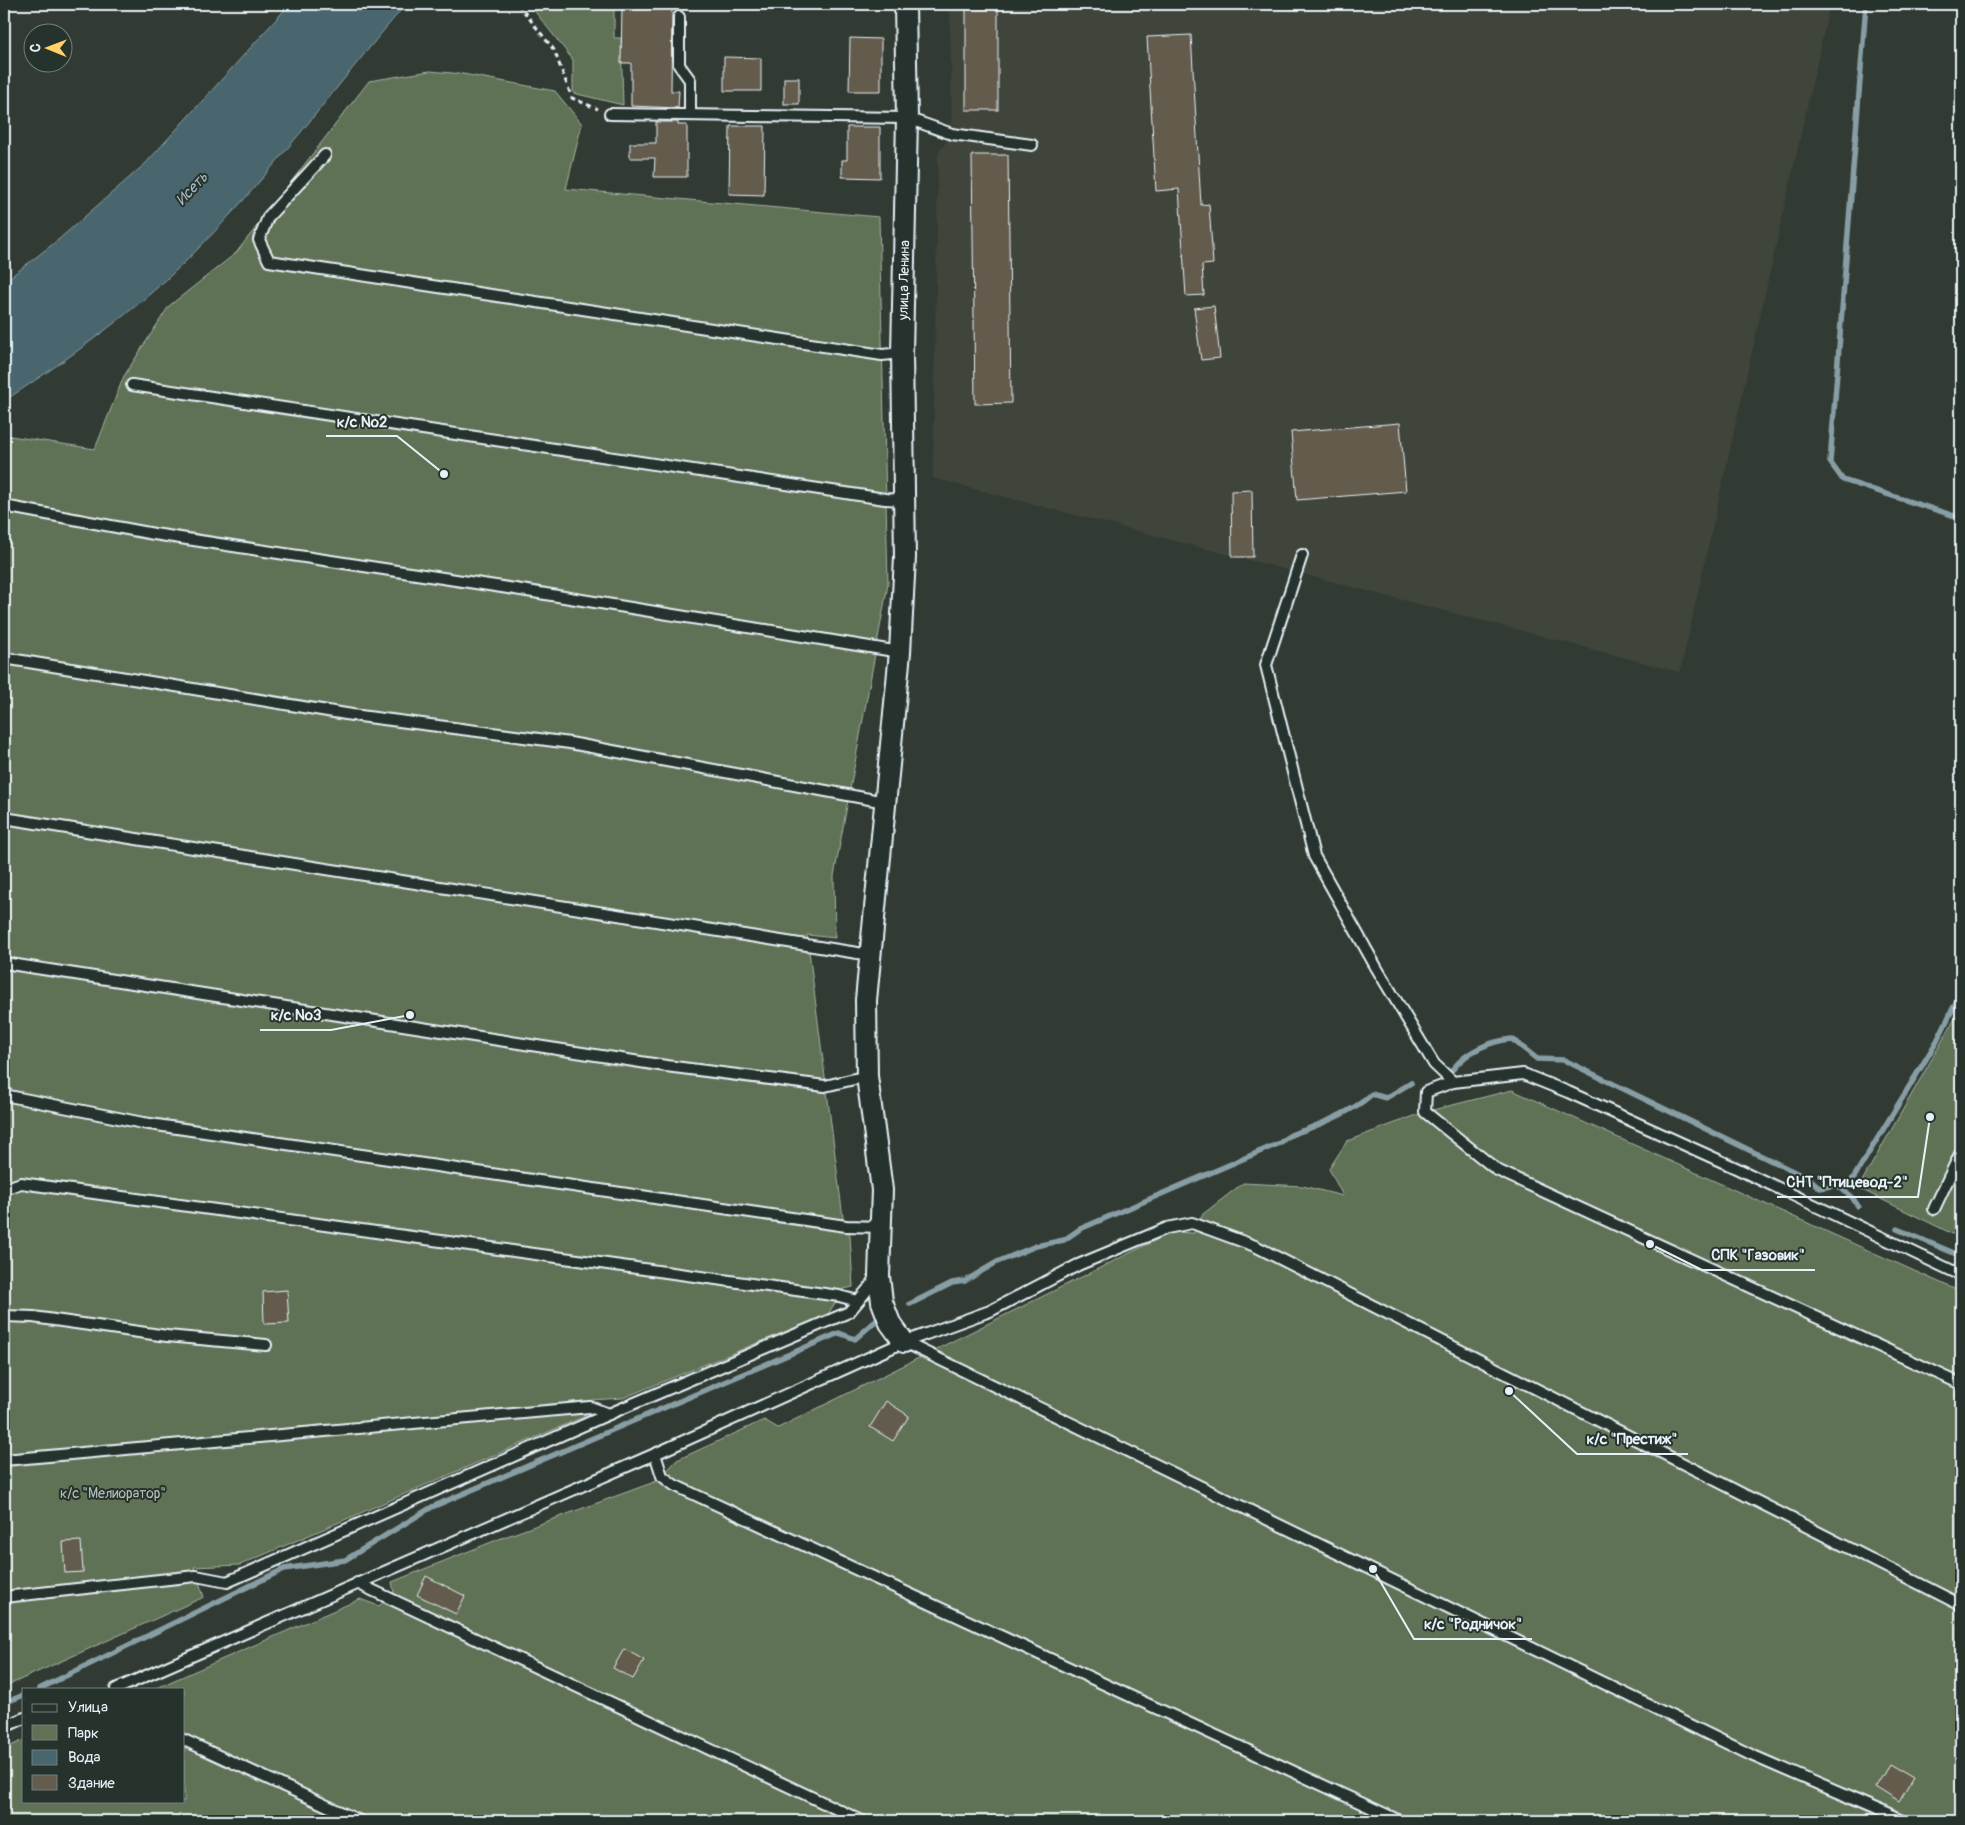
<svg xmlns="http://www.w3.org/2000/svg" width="1965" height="1825" font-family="Pangolin,sans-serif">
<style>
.built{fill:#41453b}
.green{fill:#617254;stroke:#a4b2a6}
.water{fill:#48666e;stroke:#889ea5}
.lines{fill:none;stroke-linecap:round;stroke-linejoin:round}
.stream{stroke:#889ea5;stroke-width:5.5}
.building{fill:#645c4d;stroke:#e8f1f8}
.service-casing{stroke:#e8f1f8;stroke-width:14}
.minor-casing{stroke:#e8f1f8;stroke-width:24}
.path{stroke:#e8f1f8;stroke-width:3;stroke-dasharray:5 4;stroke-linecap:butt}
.service{stroke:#26332d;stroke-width:10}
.minor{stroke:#26332d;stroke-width:20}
.labels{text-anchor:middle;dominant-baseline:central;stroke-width:4;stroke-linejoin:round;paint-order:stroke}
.street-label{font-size:14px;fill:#e8f1f8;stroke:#26332d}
.park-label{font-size:14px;fill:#b2beb6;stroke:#26332d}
.water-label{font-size:15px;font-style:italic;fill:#a8b9c1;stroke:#26332d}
.leader{fill:none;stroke:#e8f1f8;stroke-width:2}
.callout-dot{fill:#e8f1f8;stroke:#26332d;stroke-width:2}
.callout-label{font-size:15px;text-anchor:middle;font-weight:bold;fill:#e8f1f8;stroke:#26332d;stroke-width:4;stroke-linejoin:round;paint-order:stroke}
</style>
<rect width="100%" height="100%" fill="#323b33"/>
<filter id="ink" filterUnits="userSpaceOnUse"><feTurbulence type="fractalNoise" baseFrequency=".02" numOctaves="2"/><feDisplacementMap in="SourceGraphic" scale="10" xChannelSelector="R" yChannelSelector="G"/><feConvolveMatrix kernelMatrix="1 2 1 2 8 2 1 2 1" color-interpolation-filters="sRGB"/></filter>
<g filter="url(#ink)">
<!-- built -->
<path class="built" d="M950,4H1830L1680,672L933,478L938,153L952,134Z"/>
<!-- green -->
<g class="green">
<path d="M529,4H614V38H621L623,105L573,93V60Z"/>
<path d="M430,71L463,74L555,91L582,124L566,189L879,217L888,584L834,876L835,938L807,935L843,1218L850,1235L853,1287L844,1289L828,1314L623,1398L591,1400L590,1414L240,1565L194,1567L204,1597L4,1687V435L95,449L124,376L169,306L236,253L369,81Z"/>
<path d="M1961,1008V1238L1858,1188Z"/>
<path d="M1512,1090L1961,1292V1821H4V1749L24,1740V1801H184V1689H154L360,1599L379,1606L394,1592L392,1582L499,1539L657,1481L677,1460L764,1420L778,1428L1172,1232L1194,1233L1203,1214L1243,1183L1303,1186L1343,1196L1329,1169L1347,1141L1425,1112Z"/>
</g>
<!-- water -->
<path class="water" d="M290,4H406C333,89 267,181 187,260C132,314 68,359 4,401V282L58,240L146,163Z"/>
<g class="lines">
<!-- stream -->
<g class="stream">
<path d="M1866,4L1830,462L1843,480L1961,518"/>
<path d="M1453,1069C1467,1051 1490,1041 1512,1039L1537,1059L1564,1060L1811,1180L1820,1188L1851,1182L1937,1041L1961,992"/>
<path d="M1836,1184L1852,1197L1858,1206"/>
<path d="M1897,1229L1961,1256"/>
<path d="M910,1304L952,1283L965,1281L997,1262L1036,1246L1064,1240L1080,1229L1280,1143C1290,1133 1297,1133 1310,1128C1331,1120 1356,1109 1372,1094L1386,1098L1411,1083"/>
<path d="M39,1689L284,1569L345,1560L432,1507L839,1333L855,1339L878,1319"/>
<path d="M4,1703L24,1695"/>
</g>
</g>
<!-- building -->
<g class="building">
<path d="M666,4L672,5L671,91H679L678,108L631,106V63H621L622,5Z"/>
<rect x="966" y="4" width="32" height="106"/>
<path d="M1191,35L1201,205L1209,204L1213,264L1202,265L1204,295L1186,296L1179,189L1156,191L1147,37Z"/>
<path d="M850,38L881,39V91H849Z"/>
<path d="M724,57L761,58V91H724Z"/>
<rect x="784" y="78" width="15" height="26"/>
<path d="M656,122H678V125H687V177H654L655,158H630V143H656Z"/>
<path d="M730,126H765L764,195L729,194Z"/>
<path d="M847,127H880V178L842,177V160H847Z"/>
<path d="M972,155H1008L1011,403L975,404Z"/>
<path d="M1214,306L1220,358L1201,360L1194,308Z"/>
<path d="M1400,423L1406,491L1297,500L1291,432Z"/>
<path d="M1252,490L1253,557H1232L1231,491Z"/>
<path d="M287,1290L289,1323L264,1324L263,1292Z"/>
<path d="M886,1401L909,1416L893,1441L870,1427Z"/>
<path d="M81,1541L83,1572L65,1573L63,1542Z"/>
<path d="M426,1576L465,1596L456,1614L417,1595Z"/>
<path d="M624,1649L644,1660L633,1679L613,1668Z"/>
<path d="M1889,1764L1913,1778L1899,1802L1875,1787Z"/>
</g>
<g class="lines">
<defs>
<g id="service">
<path d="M679,17V65L690,80V115"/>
<path d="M610,114L907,118L952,134L1032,145"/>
<path d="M325,155L268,217L259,240L269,261L882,355L902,353"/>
<path d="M132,385L885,499L904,500"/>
<path d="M4,506L154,534L515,589L900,652"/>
<path d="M1302,555L1266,665L1314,856L1376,967L1434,1064L1453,1082L1523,1074L1568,1092L1736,1168L1961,1275"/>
<path d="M4,658L352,715L570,743L885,802"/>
<path d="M4,818L870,955"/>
<path d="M4,963L666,1066L825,1086L867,1076"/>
<path d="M1453,1082L1426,1092L1425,1112L1497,1170L1961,1384"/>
<path d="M4,1095L143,1123L846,1226L881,1227"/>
<path d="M4,1189L21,1183L839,1296L858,1301"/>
<path d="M1934,1209L1961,1152"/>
<path d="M4,1316L33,1317L167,1336L266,1345"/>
<path d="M904,1342L1751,1755L1904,1821"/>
<path d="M655,1454L662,1476L674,1485L1400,1821"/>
<path d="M4,1460L590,1407L609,1414"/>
<path d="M357,1583L862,1821"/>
<path d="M4,1597L196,1576L227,1582L609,1414L849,1312L878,1277"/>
<path d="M116,1689L655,1454L904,1342L990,1311L1078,1265L1167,1228L1192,1223L1255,1246L1961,1605"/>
<path d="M4,1727L24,1718"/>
<path d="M184,1740L360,1821"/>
</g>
<g id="minor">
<path id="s1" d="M904,1342L890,1323L882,1302L879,1276L882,1190L867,1076L866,1000L900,652L905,557L902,353L907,118L905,4"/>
</g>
</defs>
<!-- service casing -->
<use href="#service" class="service-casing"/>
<!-- minor casing -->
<use href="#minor" class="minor-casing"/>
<!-- path -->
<path class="path" d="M518,4L554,50L572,98L598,109"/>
<!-- service -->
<use href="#service" class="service"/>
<!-- minor -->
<use href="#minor" class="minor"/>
</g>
</g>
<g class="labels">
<!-- street labels -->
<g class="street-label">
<text stroke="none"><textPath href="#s1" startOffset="1071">улица Ленина</textPath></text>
</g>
<!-- park labels -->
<g class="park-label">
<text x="113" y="1493">к/с "Мелиоратор"</text>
</g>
<!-- water labels -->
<g class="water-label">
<text transform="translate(192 189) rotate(-47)">Исеть</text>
</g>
</g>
<!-- callouts -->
<path class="leader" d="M444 474L397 436H326M410 1015L331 1030H260M1930 1117L1918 1197H1777M1650 1244L1702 1270H1815M1509 1391L1577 1454H1688M1373 1569L1414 1639H1532"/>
<g class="callout-dot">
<circle cx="444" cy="474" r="5"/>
<circle cx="410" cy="1015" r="5"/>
<circle cx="1930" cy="1117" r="5"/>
<circle cx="1650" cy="1244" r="5"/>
<circle cx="1509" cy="1391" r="5"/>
<circle cx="1373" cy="1569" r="5"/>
</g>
<g class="callout-label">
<text x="362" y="427">к/с №2</text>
<text x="296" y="1020">к/с №3</text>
<text x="1847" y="1187">СНТ "Птицевод-2"</text>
<text x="1758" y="1260">СПК "Газовик"</text>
<text x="1632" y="1444">к/с "Престиж"</text>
<text x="1473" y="1629">к/с "Родничок"</text>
</g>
<!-- margin -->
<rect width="1965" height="1825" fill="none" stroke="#26332d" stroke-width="20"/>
<rect x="10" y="10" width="1945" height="1805" fill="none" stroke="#e8f1f8" stroke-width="2" filter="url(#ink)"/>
<!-- legend -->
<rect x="22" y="1688" width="162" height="115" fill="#26332d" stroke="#747f7e"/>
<rect x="32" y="1704" width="25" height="8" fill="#26332d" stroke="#747f7e"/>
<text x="68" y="1712" font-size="15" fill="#e8f1f8">Улица</text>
<rect x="32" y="1725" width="25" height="15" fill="#617254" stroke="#747f7e"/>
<text x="68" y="1738" font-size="15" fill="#e8f1f8">Парк</text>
<rect x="32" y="1750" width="25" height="15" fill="#48666e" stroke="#747f7e"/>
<text x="68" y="1762" font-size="15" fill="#e8f1f8">Вода</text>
<rect x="32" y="1775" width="25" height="15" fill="#645c4d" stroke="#747f7e"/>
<text x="68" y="1788" font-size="15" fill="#e8f1f8">Здание</text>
<!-- north arrow -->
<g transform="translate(48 48) rotate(271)"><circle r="24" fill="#26332d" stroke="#747f7e"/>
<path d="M0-4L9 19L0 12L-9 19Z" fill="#ffd166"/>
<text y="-8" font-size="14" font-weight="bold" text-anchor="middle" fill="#e8f1f8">С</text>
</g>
</svg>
